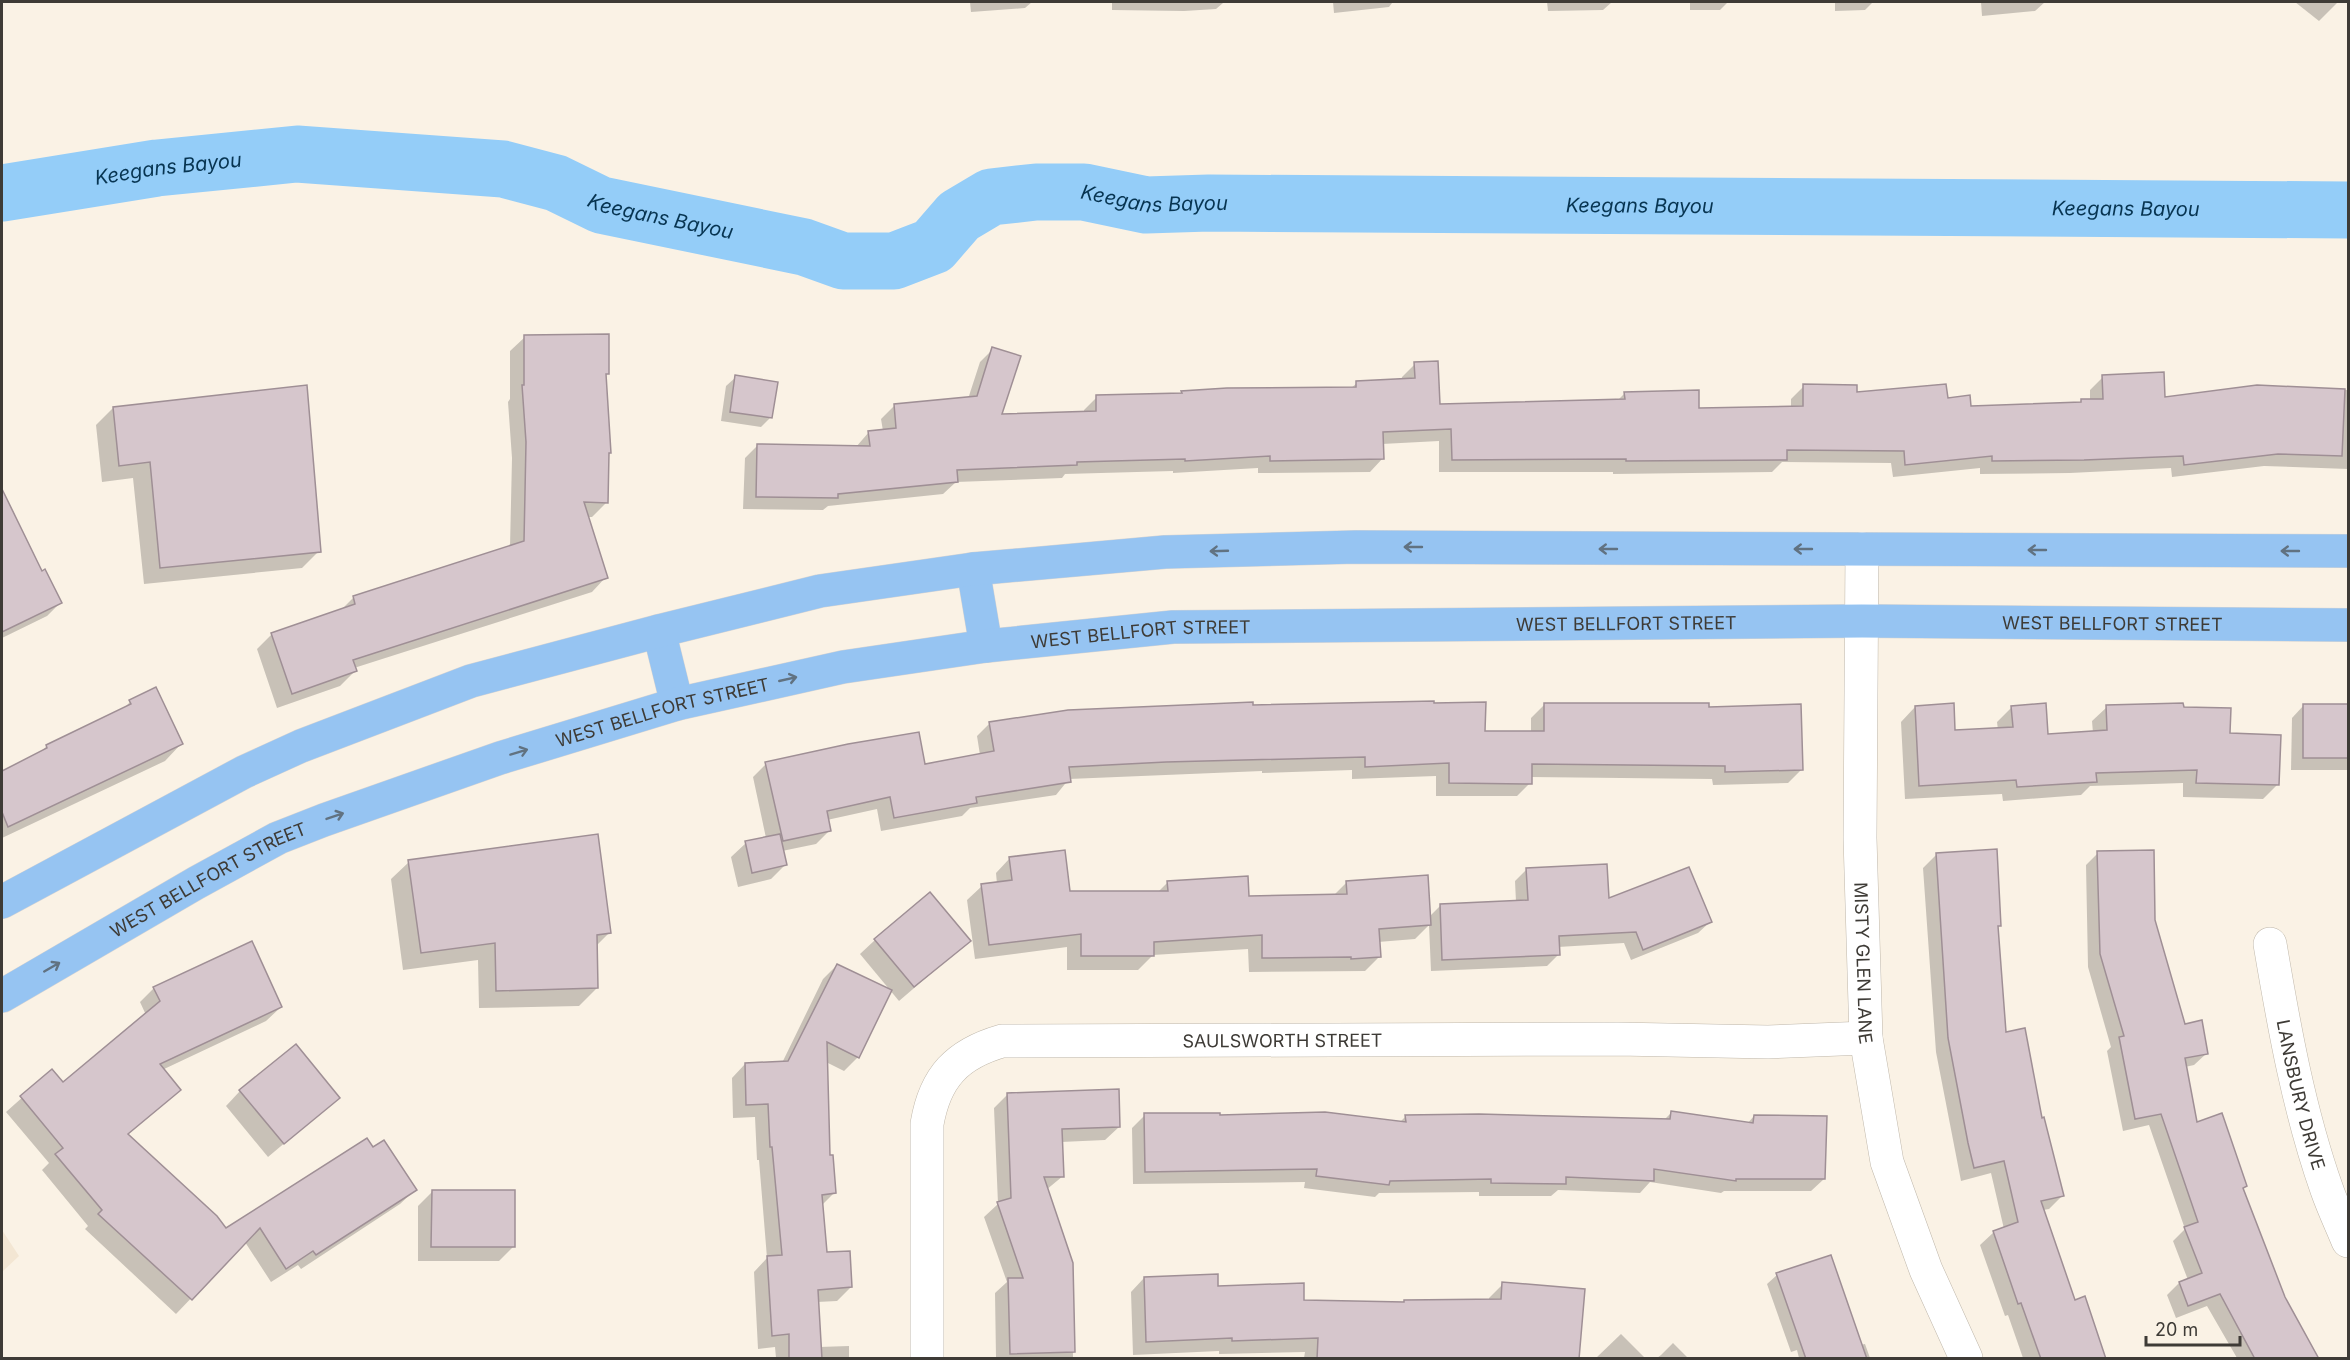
<svg xmlns="http://www.w3.org/2000/svg" width="2350" height="1360" font-family="Inter,sans-serif">
<style>
.built{fill:#f3e6d3}
.shadow{fill:#0003}
.lines{fill:none;stroke-linecap:round;stroke-linejoin:round}
.river{stroke:#94cdf8;stroke-width:57}
.building{fill:#d6c6cc;stroke:#9f8f95;stroke-width:1.5}
.minor-casing{stroke:#bfb7aa;stroke-width:34}
.major-casing{stroke:#d5d4d3;stroke-width:34}
.minor{stroke:#fff;stroke-width:33}
.major{stroke:#96c4f2;stroke-width:33}
.oneway{stroke:#617281}
.labels{text-anchor:middle;dominant-baseline:central;stroke-width:4.5;stroke-linejoin:round;paint-order:stroke}
.street-label{font-size:18px;fill:#3e3b36;stroke:#faf2e5}
.water-label{font-size:20px;font-style:italic;fill:#073451;stroke:#faf2e5}
</style>
<rect width="100%" height="100%" fill="#faf2e5"/>
<!-- built -->
<path class="built" d="M2,1230L19,1256L2,1272Z"/>
<!-- shadow -->
<g class="shadow">
<path d="M970,2H1032L1025,8L971,12Z"/>
<path d="M1112,2H1319L1223,3L1216,9L1184,11L1112,10Z"/>
<path d="M1333,2H1544L1392,3L1389,7L1334,13Z"/>
<path d="M1547,2H1612L1603,10L1548,11Z"/>
<path d="M1690,2H1728L1720,10H1690Z"/>
<path d="M1835,2H1888H1873L1865,10L1835,11Z"/>
<path d="M1981,2H2045L2035,11L1982,16Z"/>
<path d="M2295,2H2338L2319,21Z"/>
<path d="M525,337L608,373L604,377L610,453L608,455L607,502L592,517H587L606,577L592,592L354,668L355,671L340,686L277,708L257,649L272,634L340,611L354,597L510,547L512,458L508,402L510,399V351Z"/>
<path d="M993,349L1000,416L1084,413V410L1097,397L1180,394L1182,392L1350,389L1357,383L1402,380V377L1415,364L1438,406L1617,401L1625,393L1698,409L1791,408V399L1804,386L1855,394L1947,399L1970,407L2079,404L2082,401H2090V390L2103,377L2164,399L2257,387L2348,390V469L2264,466L2172,477L2171,468L2070,473L1980,474V468L1893,477L1891,463L1782,462L1772,472L1613,474V472H1439V441L1382,444L1383,458L1370,472L1258,473V468L1173,473V471L1065,474L1062,478L956,482L943,494L828,506L823,510L743,509L745,458L758,445L856,447L869,432L883,431L881,419L894,406L968,399L980,362Z"/>
<path d="M736,377L771,417L761,427L721,421L726,386Z"/>
<path d="M113,408L319,551L302,568L144,584L133,478L102,482L96,425Z"/>
<path d="M2,493L41,573L60,603L47,616L2,638Z"/>
<path d="M156,689L181,744L165,761L2,838V773L37,755L47,746L121,711L130,702Z"/>
<path d="M1433,704L1484,733H1531V718L1545,704L1707,708L1801,770L1788,783L1713,785L1712,779L1530,777V783L1517,796H1436V776L1352,779V770L1262,773V771L1069,779L1056,795L970,808L962,816L881,831L877,809L827,820L829,831L816,844L782,851L785,865L771,879L738,887L731,857L746,843L766,838L753,777L766,764L924,766L980,755L977,736L990,723L1252,707Z"/>
<path d="M2304,705H2348V770H2291L2292,718Z"/>
<path d="M1915,707L1954,732L1998,730L1997,722L2012,707L2046,736L2093,733L2092,721L2107,707L2182,709L2229,735L2278,784L2263,799L2183,797V783L2090,786L2081,795L2003,801L2002,794L1905,799L1901,722Z"/>
<path d="M2098,853L2153,920L2184,1025L2207,1053L2194,1065L2185,1067L2196,1124L2245,1186L2242,1189L2283,1297L2313,1358H2237L2207,1306L2176,1318L2167,1295L2179,1283L2188,1280L2173,1241L2185,1229L2149,1125L2123,1131L2107,1051L2111,1047L2088,967L2086,865Z"/>
<path d="M1936,855L2000,925L1996,929L2004,1033L2041,1120L2062,1196L2049,1209L2043,1210L2074,1302L2105,1358H2023L2008,1315L2005,1316L1980,1245L1994,1232L2004,1229L1991,1173L1961,1181L1936,1052L1923,868Z"/>
<path d="M1010,858L1069,892H1158L1168,882L1247,897L1334,895L1347,882L1429,917L1441,905L1516,902L1515,881L1526,870L1608,901L1710,922L1698,933L1631,960L1624,943L1558,947L1559,954L1547,966L1431,971L1429,925L1415,939L1378,942L1379,957L1365,971L1249,972L1248,949L1153,955L1138,970H1067V947L975,959L967,900L982,886L997,884L996,873Z"/>
<path d="M409,862L610,932L596,946L597,988L579,1006L479,1008L478,960L403,970L391,879Z"/>
<path d="M875,940L969,941L899,1001L860,954Z"/>
<path d="M837,965L858,1057L844,1071L826,1062L829,1157L835,1192L821,1206L825,1254L851,1287L837,1301L817,1302L819,1347L849,1346V1358H776L775,1347L758,1349L754,1272L767,1258L759,1160H757L755,1117L733,1118L732,1078L745,1064L782,1063L823,979Z"/>
<path d="M154,988L281,1007L266,1021L162,1070L179,1090L127,1135L226,1231L373,1149L415,1190L400,1204L301,1269L298,1265L271,1282L245,1242L176,1314L85,1229L88,1226L42,1170L49,1163L6,1112L52,1071L63,1084L146,1015L140,1002Z"/>
<path d="M240,1091L338,1098L268,1157L226,1106Z"/>
<path d="M1008,1094L1119,1127L1105,1140L1061,1142L1063,1176L1046,1190L1072,1264L1073,1358H996L995,1293L1007,1282L984,1217L998,1204L994,1108Z"/>
<path d="M1672,1112L1747,1124L1754,1116L1824,1179L1811,1191H1724L1721,1193L1650,1182L1640,1193L1558,1190L1551,1196H1479V1192L1379,1193L1375,1197L1304,1188L1305,1182L1133,1184L1132,1128L1145,1115L1399,1123L1406,1116L1664,1120Z"/>
<path d="M432,1192L514,1246L499,1261H418V1206Z"/>
<path d="M1777,1275L1860,1345L1865,1344L1870,1358H1799L1797,1350L1791,1352L1767,1284Z"/>
<path d="M1144,1278L1303,1302L1403,1303L1404,1301H1489V1298L1503,1284L1571,1358H1304L1305,1352L1219,1354V1351L1133,1355L1131,1292Z"/>
<path d="M1621,1334L1645,1358H1596Z"/>
<path d="M1673,1343L1688,1358H1657L1661,1355Z"/>
</g>
<g class="lines">
<!-- river -->
<path class="river" id="s1" d="M2,193L157,168L297,154L503,169L556,183L601,205L804,247L843,261H894L933,246L959,216L991,197L1036,192H1084L1146,205L1209,203L2348,210"/>
</g>
<!-- building -->
<g class="building">
<path d="M609,334V374H606L611,453H609L608,503L584,502L608,578L353,660L357,671L292,694L271,633L355,604L353,596L524,541L526,442L522,385H524V335Z"/>
<path d="M992,347L1021,356L1002,414L1096,411V395L1182,393L1181,391L1227,388L1356,387V381L1415,378L1414,362L1438,361L1440,404L1625,399L1624,392L1699,390V408L1803,406V384L1857,385V392L1946,384L1948,398L1970,395L1971,406L2081,402V399H2103L2102,375L2164,372L2165,397L2257,385L2345,389L2342,456L2278,454L2184,465L2183,456L2084,460L1992,461V456L1905,465L1904,451L1787,450V460L1626,461V459L1452,460L1451,429L1383,432L1384,459L1270,461V456L1185,461V459L1077,462V465L957,470L958,482L838,494V498L756,497L757,444L870,446L868,431L896,428L894,404L977,396Z"/>
<path d="M735,375L778,382L772,418L730,412Z"/>
<path d="M307,385L321,552L160,568L150,462L119,466L113,407Z"/>
<path d="M2,489L42,571L45,569L62,603L2,632Z"/>
<path d="M156,687L183,744L8,827L2,812V771L47,748L46,745L131,704L129,700Z"/>
<path d="M1434,701V703L1486,702L1485,731H1544V703H1709V707L1801,704L1803,770L1725,772V766L1532,764V784L1449,783V763L1365,767V757L1166,762L1069,767L1071,782L976,797L977,803L894,818L890,797L827,811L831,831L783,841L765,762L848,744L919,732L925,764L994,751L989,722L1068,710L1253,702V705Z"/>
<path d="M1954,703L1955,730L2013,727L2011,706L2046,703L2048,734L2107,730L2106,705L2183,703L2184,707L2231,708L2230,733L2281,735L2279,785L2196,783L2197,770L2096,773L2097,782L2017,787L2016,780L1919,786L1915,706Z"/>
<rect x="2303" y="704" width="46" height="54"/>
<path d="M598,834L611,933L597,935L598,988L496,991L495,943L421,953L408,860Z"/>
<path d="M780,834L787,865L752,873L745,841Z"/>
<path d="M1997,849L2001,926H1998L2006,1032L2025,1028L2042,1118L2044,1117L2064,1196L2041,1201L2075,1300L2085,1296L2106,1359H2041L2021,1303L2018,1304L1993,1231L2018,1222L2004,1161L1974,1168L1968,1143L1948,1038L1936,853Z"/>
<path d="M1065,850L1070,891H1168L1167,881L1248,876L1249,896L1347,894L1346,881L1428,875L1431,925L1379,929L1381,957L1351,959V957L1262,958V935L1154,942V956H1081V934L989,945L981,884L1012,880L1009,857Z"/>
<path d="M2154,850L2155,920L2185,1024L2202,1020L2208,1054L2185,1058L2197,1122L2222,1113L2247,1186L2243,1188L2285,1297L2319,1359H2255L2220,1294L2188,1306L2179,1282L2202,1273L2184,1227L2198,1222L2161,1114L2135,1119L2119,1037L2124,1036L2100,954L2097,851Z"/>
<path d="M1607,864L1609,898L1689,867L1712,922L1643,950L1636,932L1559,936L1560,955L1442,960L1440,904L1528,900L1526,868Z"/>
<path d="M930,892L971,941L914,987L874,939Z"/>
<path d="M252,941L282,1007L160,1064L181,1090L128,1134L217,1216L226,1228L367,1138L373,1147L384,1140L417,1190L316,1255L313,1251L286,1269L260,1228L192,1300L98,1214L102,1210L55,1154L63,1148L20,1096L52,1069L63,1082L160,1001L153,987Z"/>
<path d="M837,964L892,990L859,1058L827,1042L830,1155H833L836,1193L822,1195L827,1252L850,1251L852,1287L818,1290L822,1359H789V1334L772,1336L767,1256L782,1255L772,1147H770L768,1104L746,1105L745,1063L788,1061Z"/>
<path d="M296,1044L340,1098L284,1144L239,1090Z"/>
<path d="M1119,1089L1120,1127L1062,1129L1064,1177H1044L1073,1263L1075,1352L1010,1354L1008,1278H1023L997,1202L1011,1198L1007,1093Z"/>
<path d="M1671,1111L1753,1123L1754,1115L1827,1116L1825,1179H1736V1181L1654,1169V1181L1566,1177V1184L1491,1183V1179L1390,1181L1389,1185L1316,1176L1317,1169L1145,1172L1144,1113H1220V1115L1325,1112L1406,1122L1405,1115L1479,1114L1670,1119Z"/>
<path d="M432,1190H515V1247H431Z"/>
<path d="M1831,1255L1867,1359H1806L1776,1273Z"/>
<path d="M1218,1274V1286L1304,1283V1300L1404,1302V1300L1501,1299L1502,1282L1585,1289L1579,1359H1317L1318,1338L1232,1341V1338L1146,1342L1144,1277Z"/>
</g>
<g class="lines">
<defs>
<g id="minor">
<path id="s2" d="M1862,549L1860,838L1866,1038L1887,1162L1926,1270L1966,1358"/>
<path id="s3" d="M2270,944C2284,1027 2299,1111 2327,1190C2333,1207 2341,1224 2348,1241"/>
<path id="s4" d="M927,1358V1124C935,1077 957,1054 1002,1041L1618,1039L1768,1042L1866,1038"/>
</g>
<g id="major">
<path d="M973,569L986,646"/>
<path d="M659,631L677,704"/>
<path d="M2,902L244,772L301,746L471,681L659,631L820,591L973,569L1165,552L1356,547L2348,551"/>
<path id="s5" d="M2,996L196,883L278,838L324,820L500,758L677,704L843,667L986,646L1173,627L1862,621L2348,625"/>
</g>
</defs>
<!-- minor casing -->
<use href="#minor" class="minor-casing"/>
<!-- major casing -->
<use href="#major" class="major-casing"/>
<!-- minor -->
<use href="#minor" class="minor"/>
<!-- major -->
<use href="#major" class="major"/>
</g>
<!-- one-way arrows -->
<defs><path id="oneway-shaft" d="M-6 0H5M1.5-3L5.5 0L1.5 3" fill="none" stroke-width="1.6" stroke-linecap="round" stroke-linejoin="round" transform="scale(1.5)"/></defs>
<g class="oneway">
<use href="#oneway-shaft" transform="translate(1413 547) rotate(-180)"/>
<use href="#oneway-shaft" transform="translate(1608 549) rotate(-180)"/>
<use href="#oneway-shaft" transform="translate(1803 549) rotate(-180)"/>
<use href="#oneway-shaft" transform="translate(2037 550) rotate(-180)"/>
<use href="#oneway-shaft" transform="translate(1219 551) rotate(178)"/>
<use href="#oneway-shaft" transform="translate(2290 551) rotate(-180)"/>
<use href="#oneway-shaft" transform="translate(788 679) rotate(-13)"/>
<use href="#oneway-shaft" transform="translate(519 752) rotate(-17)"/>
<use href="#oneway-shaft" transform="translate(335 816) rotate(-19)"/>
<use href="#oneway-shaft" transform="translate(52 967) rotate(-30)"/>
</g>
<g class="labels">
<!-- street labels -->
<g class="street-label">
<text stroke="none"><textPath href="#s5" startOffset="2181">WEST BELLFORT STREET</textPath></text>
<text stroke="none"><textPath href="#s5" startOffset="1695">WEST BELLFORT STREET</textPath></text>
<text stroke="none"><textPath href="#s5" startOffset="1209">WEST BELLFORT STREET</textPath></text>
<text stroke="none"><textPath href="#s5" startOffset="723">WEST BELLFORT STREET</textPath></text>
<text stroke="none"><textPath href="#s5" startOffset="237">WEST BELLFORT STREET</textPath></text>
<text stroke="none"><textPath href="#s2" startOffset="414">MISTY GLEN LANE</textPath></text>
<text stroke="none"><textPath href="#s4" startOffset="634">SAULSWORTH STREET</textPath></text>
<text stroke="none"><textPath href="#s3" startOffset="154">LANSBURY DRIVE</textPath></text>
</g>
<!-- water labels -->
<g class="water-label">
<text stroke="none"><textPath href="#s1" startOffset="168">Keegans Bayou</textPath></text>
<text stroke="none"><textPath href="#s1" startOffset="1192">Keegans Bayou</textPath></text>
<text stroke="none"><textPath href="#s1" startOffset="1678">Keegans Bayou</textPath></text>
<text stroke="none"><textPath href="#s1" startOffset="2164">Keegans Bayou</textPath></text>
<text stroke="none"><textPath href="#s1" startOffset="670">Keegans Bayou</textPath></text>
</g>
</g>
<!-- border -->
<rect width="2350" height="1360" fill="none" stroke="#3e3b36" stroke-width="6"/>
<!-- scale -->
<path d="M2146 1336v9h94v-9" fill="none" stroke="#3e3b36" stroke-width="3"/>
<text x="2155" y="1336" font-size="18" fill="#3e3b36" stroke="#faf2e5" stroke-width="4.5" paint-order="stroke">20 m</text>
</svg>
